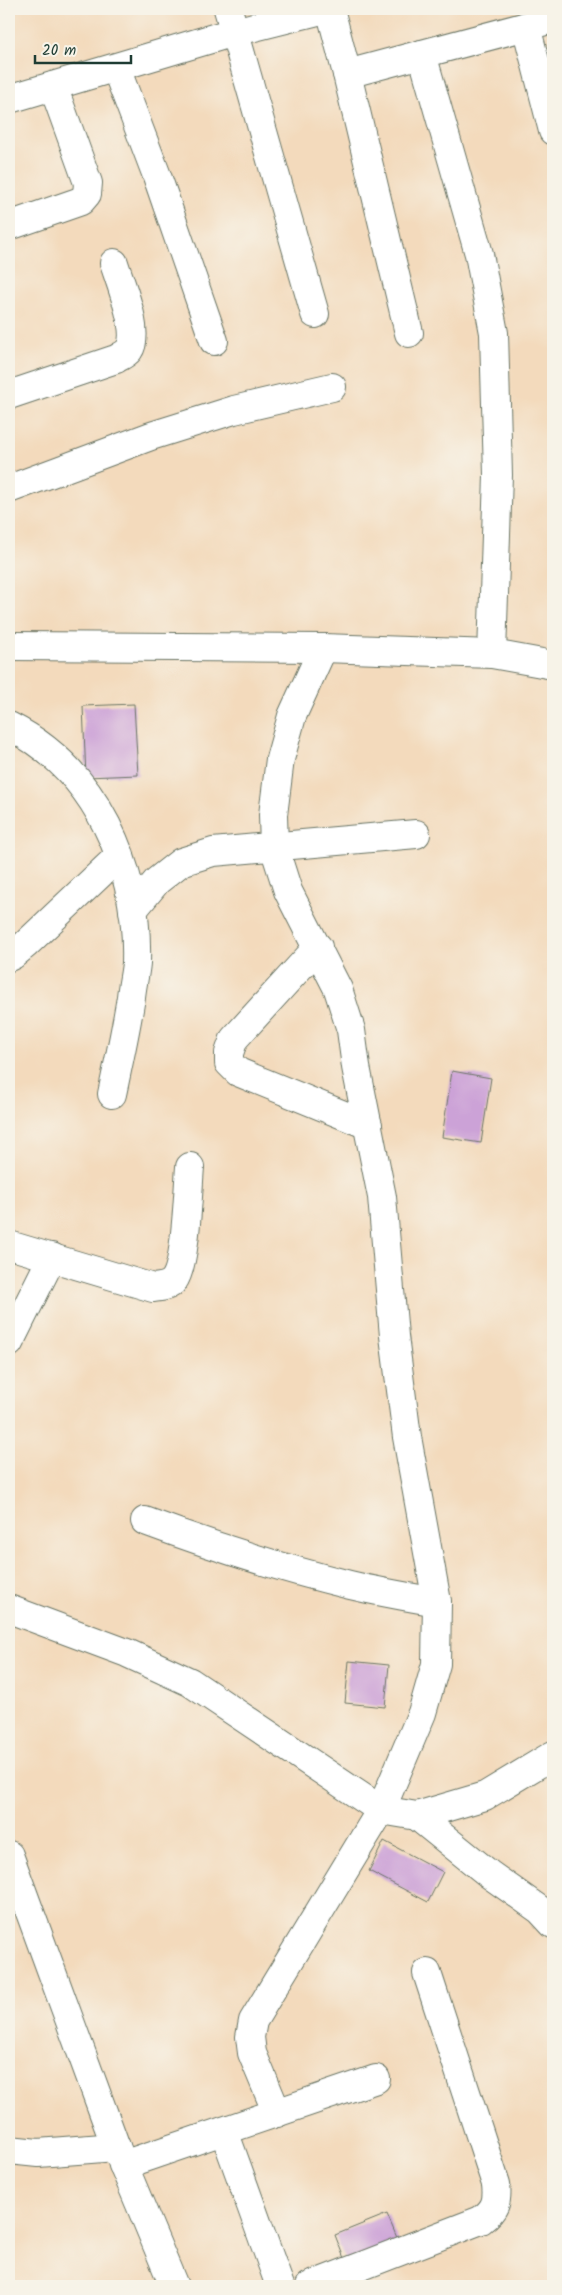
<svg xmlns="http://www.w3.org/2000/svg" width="562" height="2295" font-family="Kalam,sans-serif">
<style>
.building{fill:#cca2d7}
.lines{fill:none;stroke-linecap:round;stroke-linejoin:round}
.minor-casing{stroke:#697464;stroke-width:30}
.tertiary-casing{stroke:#697464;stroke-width:30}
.minor{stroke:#fff;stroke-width:28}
.tertiary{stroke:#fff;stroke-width:28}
</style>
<rect width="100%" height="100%" fill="#f7f3e8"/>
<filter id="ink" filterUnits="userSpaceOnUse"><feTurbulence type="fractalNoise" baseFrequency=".02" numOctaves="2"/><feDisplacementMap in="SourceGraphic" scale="10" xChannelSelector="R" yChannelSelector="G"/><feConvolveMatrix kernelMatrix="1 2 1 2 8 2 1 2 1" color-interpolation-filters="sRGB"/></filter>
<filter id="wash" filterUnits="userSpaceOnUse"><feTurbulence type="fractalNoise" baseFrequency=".0096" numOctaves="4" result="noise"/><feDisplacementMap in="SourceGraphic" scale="20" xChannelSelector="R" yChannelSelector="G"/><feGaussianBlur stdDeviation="1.12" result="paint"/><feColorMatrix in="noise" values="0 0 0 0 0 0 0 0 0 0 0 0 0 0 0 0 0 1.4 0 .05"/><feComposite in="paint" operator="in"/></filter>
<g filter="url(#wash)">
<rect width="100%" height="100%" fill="#f3dabc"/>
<g id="blocks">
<!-- building -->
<g class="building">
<path d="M134,704L138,775L86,777L83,706Z"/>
<path d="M452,1071L491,1078L481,1143L442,1137Z"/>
<path d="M349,1661L389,1665L385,1707L345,1703Z"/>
<path d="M384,1841L443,1872L428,1902L369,1871Z"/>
<path d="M387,2214L400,2245L347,2266L335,2235Z"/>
</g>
</g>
</g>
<g filter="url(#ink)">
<use href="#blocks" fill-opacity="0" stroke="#697464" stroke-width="1"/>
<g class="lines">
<defs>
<g id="minor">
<path d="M228,9L315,314"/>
<path d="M330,9L347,74L553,19"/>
<path d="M526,26L553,131"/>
<path d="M422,54L479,254L494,333L498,475L492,654"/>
<path d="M116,68L157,176L214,341"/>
<path d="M347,74L409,333"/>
<path d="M9,99L234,32L326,9"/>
<path d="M9,226L81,201L87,194L88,183L53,86"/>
<path d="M9,395L116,359C119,357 126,354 129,350C141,332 120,283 114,263"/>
<path d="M9,489L151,436L234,410L332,387"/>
<path d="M9,646L323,648L492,654L553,665"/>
<path d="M9,726C97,770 139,868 136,963C135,974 132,986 131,997C126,1029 119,1061 112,1094"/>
<path d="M133,910L157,881L181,862L213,852L416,834"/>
<path d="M318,947L234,1039L229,1053V1063L238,1072L368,1125"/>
<path d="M9,957L13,955L25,945L120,855"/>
<path d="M9,1245L153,1288C161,1287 169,1287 174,1280C186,1265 188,1189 190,1167"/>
<path d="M9,1343L52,1257"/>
<path d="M145,1521C212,1546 281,1568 350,1585C379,1592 408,1597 437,1602"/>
<path d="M9,1609L127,1653L190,1682L381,1810L417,1816L485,1796L553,1755"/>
<path d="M417,1816L489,1874L540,1910L553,1924"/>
<path d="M277,2113L252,2053L250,2037L253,2021L381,1810L422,1713L436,1664L437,1602L407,1437L394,1336L382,1197L356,1067L351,1030L338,989L288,891L274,847L273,815L280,759L292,716L323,648"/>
<path d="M224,2131L280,2286"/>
<path d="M9,2150L38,2153L116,2147"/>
<path d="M123,2165L376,2079"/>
<path d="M310,2286L481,2220C495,2210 498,2202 496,2184L427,1973"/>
</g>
<path id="tertiary" d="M9,1855L116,2147L174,2286"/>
</defs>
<!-- minor casing -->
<use href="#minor" class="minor-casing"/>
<!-- tertiary casing -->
<use href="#tertiary" class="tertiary-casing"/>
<!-- minor -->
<use href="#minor" class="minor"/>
<!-- tertiary -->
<use href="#tertiary" class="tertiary"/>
</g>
</g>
<!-- margin -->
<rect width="562" height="2295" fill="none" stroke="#f7f3e8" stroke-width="30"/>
<!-- scale -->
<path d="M35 55v8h96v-8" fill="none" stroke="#1f3d34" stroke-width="2.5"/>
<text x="42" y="55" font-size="15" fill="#1f3d34" stroke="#f7f3e8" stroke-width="4" paint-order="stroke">20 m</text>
</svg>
